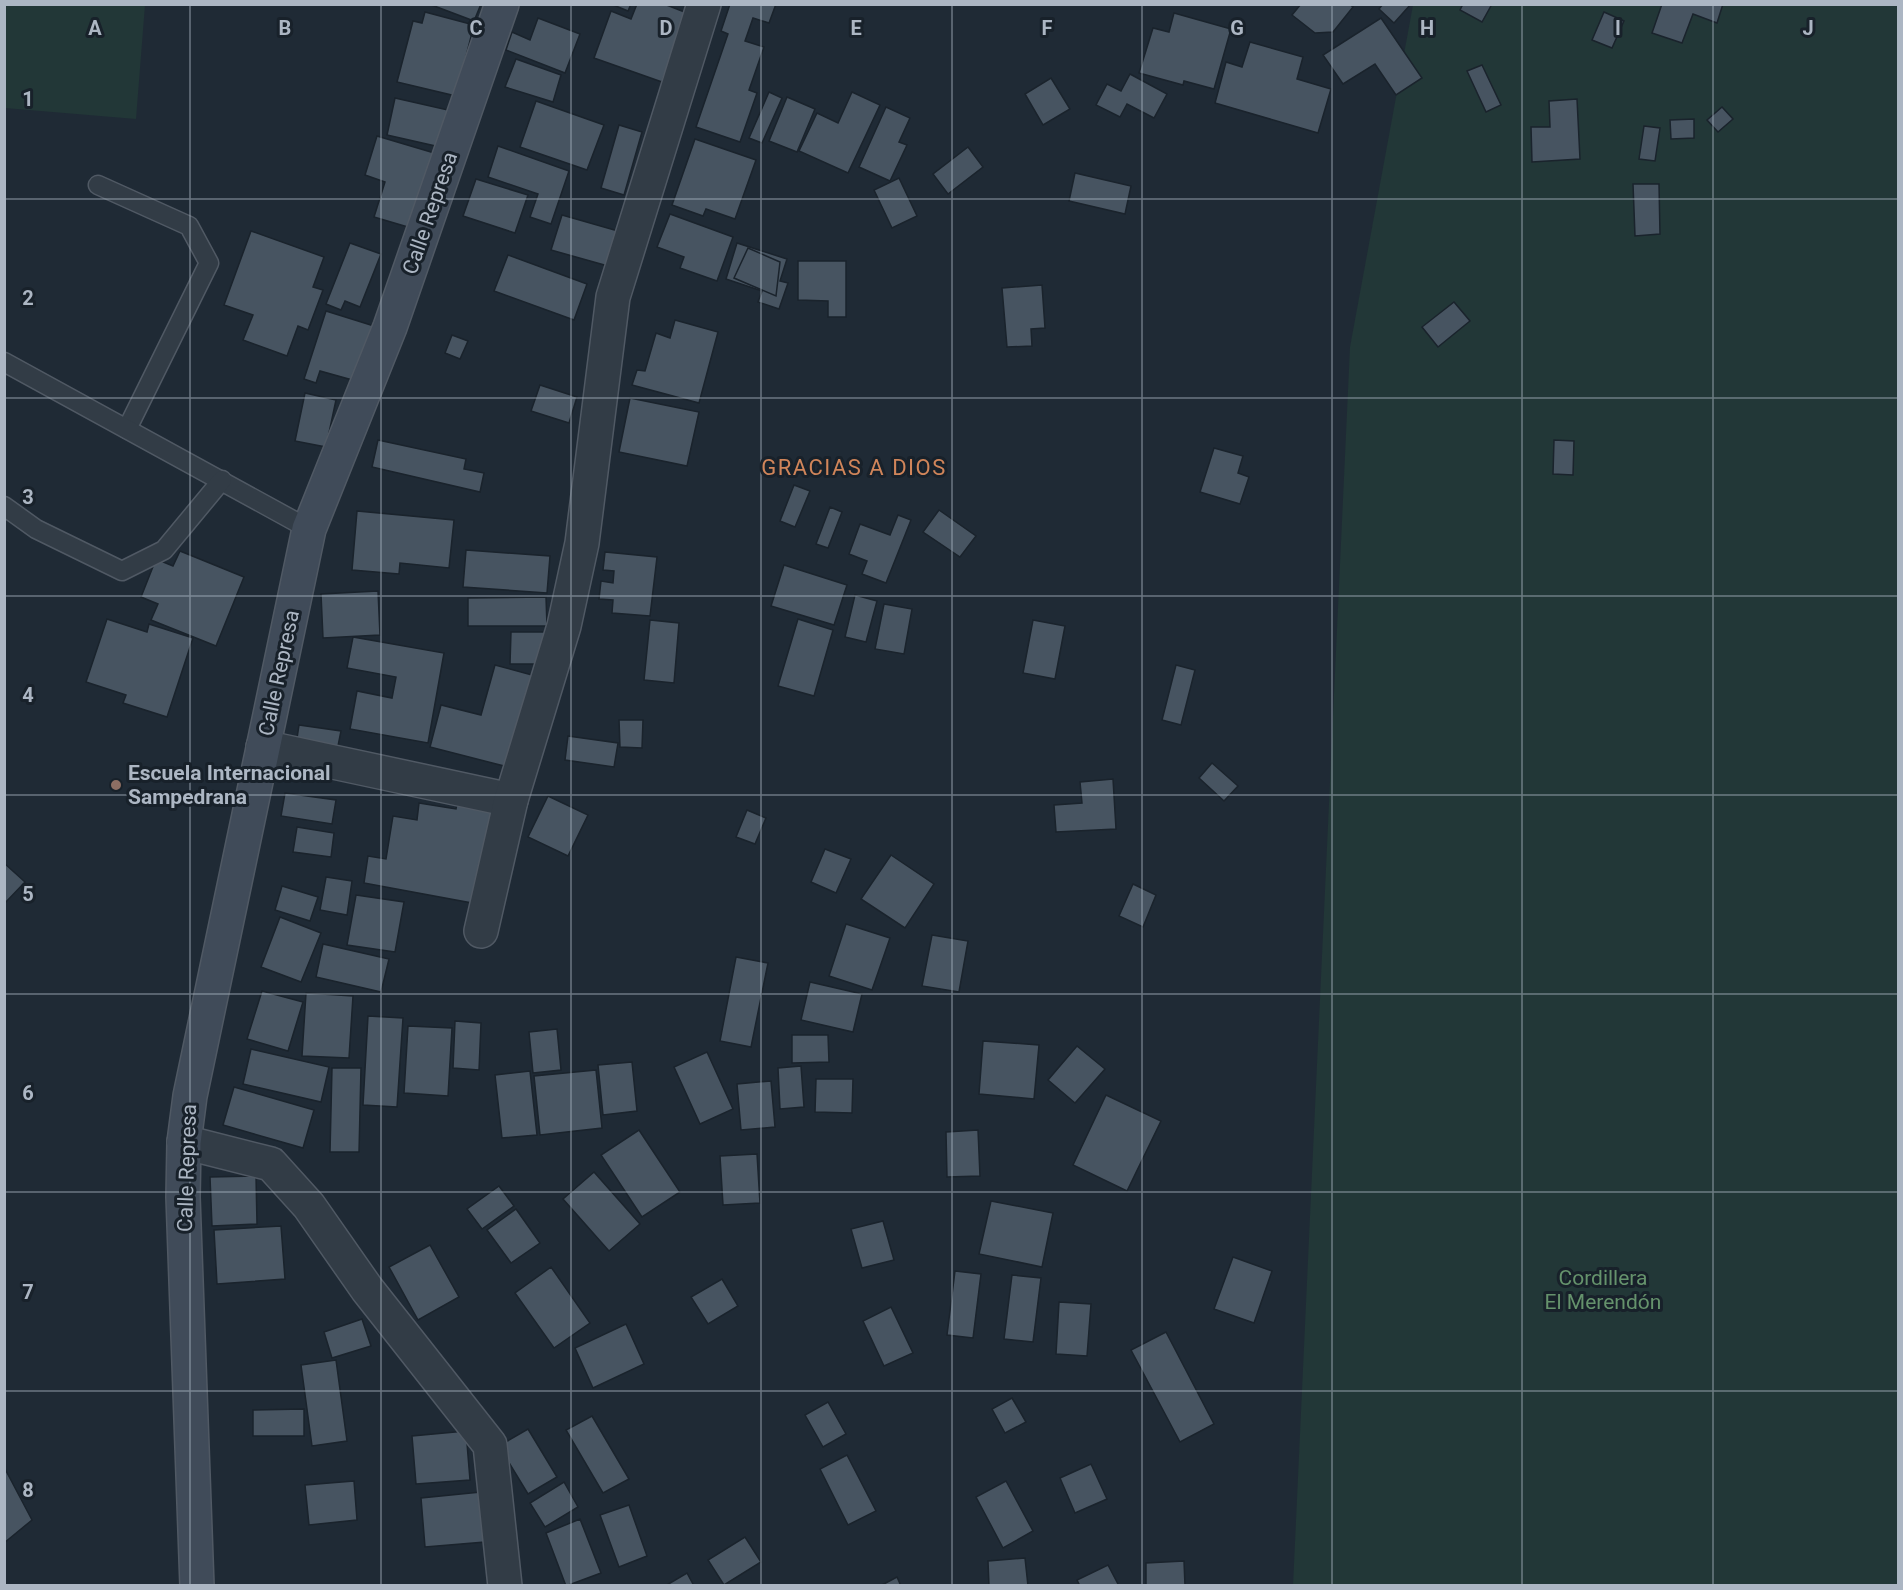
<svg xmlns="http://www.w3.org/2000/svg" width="1903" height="1590" font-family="Roboto,sans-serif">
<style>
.green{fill:#223737}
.building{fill:#475461;stroke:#1a232c;stroke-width:1.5}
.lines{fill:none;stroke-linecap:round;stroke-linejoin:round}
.lane-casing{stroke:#505964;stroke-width:21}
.street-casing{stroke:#505964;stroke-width:36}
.secondary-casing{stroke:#505964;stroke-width:36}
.lane{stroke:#323c46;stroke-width:18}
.street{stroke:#323c46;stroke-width:33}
.secondary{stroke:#404b59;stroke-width:33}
.grid{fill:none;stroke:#acb6c3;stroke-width:1.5;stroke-opacity:0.55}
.education-dot{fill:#8d6e63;stroke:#18212a;stroke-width:2}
.labels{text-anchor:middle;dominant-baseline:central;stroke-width:6;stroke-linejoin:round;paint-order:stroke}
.street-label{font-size:21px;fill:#acb6c3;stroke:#18212a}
.poi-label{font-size:21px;font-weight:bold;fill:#acb6c3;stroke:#18212a;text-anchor:start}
.park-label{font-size:21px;fill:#65926c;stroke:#18212a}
.neighbourhood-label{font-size:22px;letter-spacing:1.5px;fill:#d0855a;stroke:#18212a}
.grid-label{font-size:20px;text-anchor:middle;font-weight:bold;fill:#acb6c3;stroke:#18212a;stroke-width:6;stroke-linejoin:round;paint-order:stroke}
</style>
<rect width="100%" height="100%" fill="#1f2a35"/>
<!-- green -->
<g class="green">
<path d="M4,5H145L136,119L5,108Z"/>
<path d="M1413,5H1898V1585L1293,1586L1350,347Z"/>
</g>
<!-- building -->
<g class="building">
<path d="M429,4H481L474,21Z"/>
<path d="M611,4H631L628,11Z"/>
<path d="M637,4H664L687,13L662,82L594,58L611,11L631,19Z"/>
<path d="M730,4H776L769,23L753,18L745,41L764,47L749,90L757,93L740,142L696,127L728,34L721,31Z"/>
<path d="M1301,4H1349L1353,7L1333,32L1315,33L1292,15Z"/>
<path d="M1383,4H1411L1394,23L1379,9Z"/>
<path d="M1463,4H1492L1482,22L1460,10Z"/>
<path d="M1662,4H1723L1717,23L1693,14L1682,43L1652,33Z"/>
<path d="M425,12L474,25L456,96L397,82L413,21L422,23Z"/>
<path d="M1604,12L1624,21L1612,48L1592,40Z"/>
<path d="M1174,13L1231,29L1214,89L1184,81L1183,85L1139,73L1153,28L1169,32Z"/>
<path d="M538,18L580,34L565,73L506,50L512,32L530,40Z"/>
<path d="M1381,18L1422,78L1396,95L1375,64L1343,84L1323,55Z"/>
<path d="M1250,42L1303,57L1297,79L1331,89L1318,133L1215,103L1226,62L1242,67Z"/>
<path d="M516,59L561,75L553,102L505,87Z"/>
<path d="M1482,65L1501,105L1486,112L1467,71Z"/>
<path d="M1130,74L1167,94L1154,118L1127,104L1120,117L1096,105L1107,84L1121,91Z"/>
<path d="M1051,78L1070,109L1043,125L1025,94Z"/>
<path d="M769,92L782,98L762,143L749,138Z"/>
<path d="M852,92L880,105L848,173L799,151L817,113L838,123Z"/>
<path d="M787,97L815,109L797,152L769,141Z"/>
<path d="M395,98L448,110L440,147L387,135Z"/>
<path d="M1577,99L1580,159L1532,162L1531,127H1550L1549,101Z"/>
<path d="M536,101L604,125L587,170L520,147Z"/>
<path d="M886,107L910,118L899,142L907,145L890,181L859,167Z"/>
<path d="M1722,107L1733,119L1718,132L1707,120Z"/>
<path d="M1694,119V138L1671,139L1670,120Z"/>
<path d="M619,125L642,132L624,195L601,188Z"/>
<path d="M1644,126L1660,128L1655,161L1639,159Z"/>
<path d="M377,136L441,155L418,230L374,217L385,182L365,175Z"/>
<path d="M695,139L756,160L735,219L706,209L703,216L672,205Z"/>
<path d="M498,146L569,171L551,224L530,217L538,194L488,177Z"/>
<path d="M968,147L983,167L948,194L933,174Z"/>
<path d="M1075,173L1131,186L1125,214L1069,201Z"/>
<path d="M899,178L917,216L892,228L874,190Z"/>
<path d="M476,179L528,195L515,233L463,216Z"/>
<path d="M1633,184H1659L1660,234L1635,236Z"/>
<path d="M670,214L733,237L717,281L680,268L684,257L657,247Z"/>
<path d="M562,215L618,231L608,266L551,250Z"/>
<path d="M251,231L324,257L313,287L323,290L308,330L298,326L287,356L243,340L253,315L224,305Z"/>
<path d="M350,243L381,254L360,307L345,301L341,310L326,304Z"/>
<path d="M737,243L787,259L780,281L788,283L779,309L758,302L762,291L726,279Z"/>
<path d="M748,248L780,262L776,296L734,278Z"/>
<path d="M508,255L587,284L574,320L494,291Z"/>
<path d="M798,261H846V317H828V301L798,300Z"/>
<path d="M1042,285L1045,328L1031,329L1032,346L1007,347L1002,288Z"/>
<path d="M1454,302L1470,321L1438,347L1422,327Z"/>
<path d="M326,311L374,326L356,381L320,371L316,383L304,379Z"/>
<path d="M675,320L718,332L699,403L632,385L637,370L645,371L656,333L670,338Z"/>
<path d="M452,335L468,341L460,359L445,353Z"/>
<path d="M540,385L577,397L569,423L531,411Z"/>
<path d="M305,393L336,400L326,447L295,441Z"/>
<path d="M630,398L699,412L687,466L619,452Z"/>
<path d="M378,440L466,459L464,469L484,473L480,492L372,467Z"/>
<path d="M1554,440L1574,441L1573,475L1553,474Z"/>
<path d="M1214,448L1243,456L1238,473L1249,477L1240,504L1200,492Z"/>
<path d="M794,485L810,491L795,527L780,521Z"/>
<path d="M830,507L842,512L828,548L816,544Z"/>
<path d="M939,510L976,536L960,557L923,532Z"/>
<path d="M357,511L454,520L449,568L400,563L399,574L352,570Z"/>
<path d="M898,515L911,520L886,583L862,574L867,561L849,554L860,524L890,535Z"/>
<path d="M466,550L550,556L547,593L463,587Z"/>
<path d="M180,551L244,577L216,646L151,620L158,604L141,597L156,559L173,566Z"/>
<path d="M605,552L657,557L650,616L612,613L613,600L599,599L601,581L613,583L614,571L603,570Z"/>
<path d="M784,565L847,585L834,625L771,606Z"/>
<path d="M378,591L380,635L323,638L321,594Z"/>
<path d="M855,595L877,601L866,642L845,637Z"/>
<path d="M546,597L547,626H468V598Z"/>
<path d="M884,604L912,609L904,654L875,649Z"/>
<path d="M107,619L147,632L149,624L193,638L167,717L123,703L126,695L86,682Z"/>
<path d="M798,619L833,630L814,696L778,686Z"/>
<path d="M650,620L679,623L674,683L644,680Z"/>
<path d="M1033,620L1065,626L1055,679L1023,673Z"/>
<path d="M511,632H544L543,664H510Z"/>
<path d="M353,637L444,653L428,743L350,729L357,691L392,698L396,677L347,668Z"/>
<path d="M495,665L532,675L508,767L430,747L441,705L481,715Z"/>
<path d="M1176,665L1195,670L1181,725L1162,720Z"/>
<path d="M619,720H643L642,748L620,747Z"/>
<path d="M299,725L341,731L337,751L296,745Z"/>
<path d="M568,736L618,743L614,767L565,760Z"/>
<path d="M1212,763L1238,786L1224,801L1199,778Z"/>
<path d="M1113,779L1116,829L1056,832L1054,805L1082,803L1080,782Z"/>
<path d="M285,793L336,800L332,824L281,816Z"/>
<path d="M459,794L501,802L483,905L364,883L368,856L386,859L393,816L417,820L419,803L456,809Z"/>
<path d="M548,796L588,815L568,856L528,837Z"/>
<path d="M747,810L766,818L755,844L736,837Z"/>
<path d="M297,827L334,833L331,857L293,852Z"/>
<path d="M825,849L851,859L836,893L811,882Z"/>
<path d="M891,855L934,884L905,928L861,899Z"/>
<path d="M4,863L25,882L4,904Z"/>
<path d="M326,877L352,881L347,915L320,910Z"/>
<path d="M1133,884L1156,895L1143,927L1119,916Z"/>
<path d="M282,886L318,897L310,921L275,910Z"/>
<path d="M356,895L404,902L395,952L347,945Z"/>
<path d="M280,917L321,933L301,982L261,967Z"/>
<path d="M846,924L890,938L872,990L829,976Z"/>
<path d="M932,935L968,941L959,992L922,986Z"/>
<path d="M323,944L389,959L381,992L316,977Z"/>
<path d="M736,957L768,963L751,1047L720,1041Z"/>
<path d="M810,982L862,994L853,1032L801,1020Z"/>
<path d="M262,991L303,1002L288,1051L247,1039Z"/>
<path d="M306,993L353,996L349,1058L302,1056Z"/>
<path d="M368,1016L403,1018L397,1107L363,1105Z"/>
<path d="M455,1021L481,1023L479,1070L453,1068Z"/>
<path d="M408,1026L452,1028L448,1096L404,1093Z"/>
<path d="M557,1029L561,1070L533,1073L529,1032Z"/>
<path d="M792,1035H828L829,1062L792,1063Z"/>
<path d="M983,1041L1039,1045L1034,1099L979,1094Z"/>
<path d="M1077,1046L1105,1069L1075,1103L1048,1080Z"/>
<path d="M251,1049L329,1067L321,1102L243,1084Z"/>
<path d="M707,1052L733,1109L700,1124L674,1067Z"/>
<path d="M632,1062L637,1111L603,1115L598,1065Z"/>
<path d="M801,1066L804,1107L780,1109L778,1068Z"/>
<path d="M332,1068H361L359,1152H330Z"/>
<path d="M596,1070L602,1128L540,1135L534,1076Z"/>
<path d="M530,1071L537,1135L502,1138L495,1075Z"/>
<path d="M816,1079H853L852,1113L815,1112Z"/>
<path d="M771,1081L775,1127L741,1130L737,1084Z"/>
<path d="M234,1087L314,1110L303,1148L223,1125Z"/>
<path d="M1106,1095L1161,1121L1127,1191L1073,1165Z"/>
<path d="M639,1130L680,1192L642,1217L601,1155Z"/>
<path d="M978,1130L980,1176L947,1177L946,1132Z"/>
<path d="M757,1154L760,1203L723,1205L720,1156Z"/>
<path d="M594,1172L640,1224L609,1251L563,1199Z"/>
<path d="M256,1176L257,1224L212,1226L210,1177Z"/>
<path d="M499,1186L514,1206L482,1229L467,1209Z"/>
<path d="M991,1201L1053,1213L1042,1267L979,1254Z"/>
<path d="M516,1209L540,1243L511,1263L487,1230Z"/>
<path d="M883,1221L894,1260L862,1268L851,1229Z"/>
<path d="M281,1226L285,1279L217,1284L214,1230Z"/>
<path d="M430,1245L459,1297L418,1320L389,1267Z"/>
<path d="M1233,1257L1272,1271L1254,1323L1214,1309Z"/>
<path d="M551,1267L590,1323L554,1348L515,1293Z"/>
<path d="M955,1271L981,1274L973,1338L947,1335Z"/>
<path d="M1012,1275L1041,1278L1033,1342L1004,1339Z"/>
<path d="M722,1279L738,1306L708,1324L691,1297Z"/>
<path d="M1059,1302L1091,1304L1087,1356L1056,1354Z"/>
<path d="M891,1307L913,1353L884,1366L863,1321Z"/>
<path d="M362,1319L371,1346L332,1358L324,1332Z"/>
<path d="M626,1324L644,1364L593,1388L575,1348Z"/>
<path d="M1166,1332L1214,1424L1180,1442L1131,1350Z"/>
<path d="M336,1360L347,1441L312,1446L301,1365Z"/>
<path d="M1012,1398L1026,1422L1005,1433L992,1409Z"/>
<path d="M828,1402L846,1434L823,1447L805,1415Z"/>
<path d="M304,1409V1436H253V1410Z"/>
<path d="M592,1416L629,1479L603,1493L566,1430Z"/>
<path d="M528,1429L557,1477L528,1494L499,1446Z"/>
<path d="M466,1431L470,1480L416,1484L412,1436Z"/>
<path d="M847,1455L876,1511L848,1525L820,1469Z"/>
<path d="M1091,1464L1107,1499L1075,1513L1060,1478Z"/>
<path d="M4,1467L32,1520L4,1543Z"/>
<path d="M354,1481L357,1520L309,1525L305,1485Z"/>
<path d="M1006,1481L1033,1531L1003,1548L976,1497Z"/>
<path d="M564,1482L578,1507L545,1527L530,1503Z"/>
<path d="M481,1492L485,1542L425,1547L421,1498Z"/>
<path d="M629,1505L647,1556L619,1567L600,1515Z"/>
<path d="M580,1519L601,1573L566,1586L546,1533Z"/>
<path d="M745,1537L761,1562L724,1585L708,1560Z"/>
<path d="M1025,1558L1028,1586H989L988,1561Z"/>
<path d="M1184,1561L1185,1586H1146V1563Z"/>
<path d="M1108,1565L1119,1586H1080L1077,1580Z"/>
<path d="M687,1573L694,1586H665Z"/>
<path d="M897,1577L901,1586H880Z"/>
</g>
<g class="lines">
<defs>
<g id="lane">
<path d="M98,185L189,226L209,263L127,429"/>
<path d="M4,362L309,529"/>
<path d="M4,506L36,529L122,571L164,550L222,480"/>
</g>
<g id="street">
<path d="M263,747L511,800"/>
<path d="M481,931L511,800L564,626L582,543L613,297L704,4"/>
<path d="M184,1142L271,1164L309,1206L367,1289L490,1445L505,1586"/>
</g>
<path id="secondary" d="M197,1586L183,1197L184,1142L190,1096L309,529L390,327L502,4"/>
</defs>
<!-- lane casing -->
<use href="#lane" class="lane-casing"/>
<!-- street casing -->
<use href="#street" class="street-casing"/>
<!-- secondary casing -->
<use href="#secondary" class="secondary-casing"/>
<!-- lane -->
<use href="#lane" class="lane"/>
<!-- street -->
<use href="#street" class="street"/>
<!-- secondary -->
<use href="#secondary" class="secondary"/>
</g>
<!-- grid -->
<path class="grid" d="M190,4V1586M381,4V1586M571,4V1586M761,4V1586M952,4V1586M1142,4V1586M1332,4V1586M1522,4V1586M1713,4V1586M4,199H1898M4,398H1898M4,596H1898M4,795H1898M4,994H1898M4,1192H1898M4,1391H1898"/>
<!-- markers -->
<circle class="education-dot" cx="116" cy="785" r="6"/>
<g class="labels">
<!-- street labels -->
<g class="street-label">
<text transform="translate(430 213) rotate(-71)">Calle Represa</text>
<text transform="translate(279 673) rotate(-78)">Calle Represa</text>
<text transform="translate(187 1168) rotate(-88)">Calle Represa</text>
</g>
<!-- poi labels -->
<g class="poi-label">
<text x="128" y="773">Escuela Internacional<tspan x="128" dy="24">Sampedrana</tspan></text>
</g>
<!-- park labels -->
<g class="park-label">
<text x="1603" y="1278">Cordillera<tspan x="1603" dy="24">El Merendón</tspan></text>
</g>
<!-- neighbourhood labels -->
<g class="neighbourhood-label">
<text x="854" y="467">GRACIAS A DIOS</text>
</g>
</g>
<g class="grid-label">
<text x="95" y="35">A</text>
<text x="285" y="35">B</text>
<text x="476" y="35">C</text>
<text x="666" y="35">D</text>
<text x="856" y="35">E</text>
<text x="1047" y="35">F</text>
<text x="1237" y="35">G</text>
<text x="1427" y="35">H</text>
<text x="1618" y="35">I</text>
<text x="1808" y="35">J</text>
<text x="28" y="106">1</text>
<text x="28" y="305">2</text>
<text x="28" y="504">3</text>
<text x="28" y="702">4</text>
<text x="28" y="901">5</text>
<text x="28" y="1100">6</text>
<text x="28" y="1299">7</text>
<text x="28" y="1497">8</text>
</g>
<!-- border -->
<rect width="1903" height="1590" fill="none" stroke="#acb6c3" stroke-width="12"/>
</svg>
